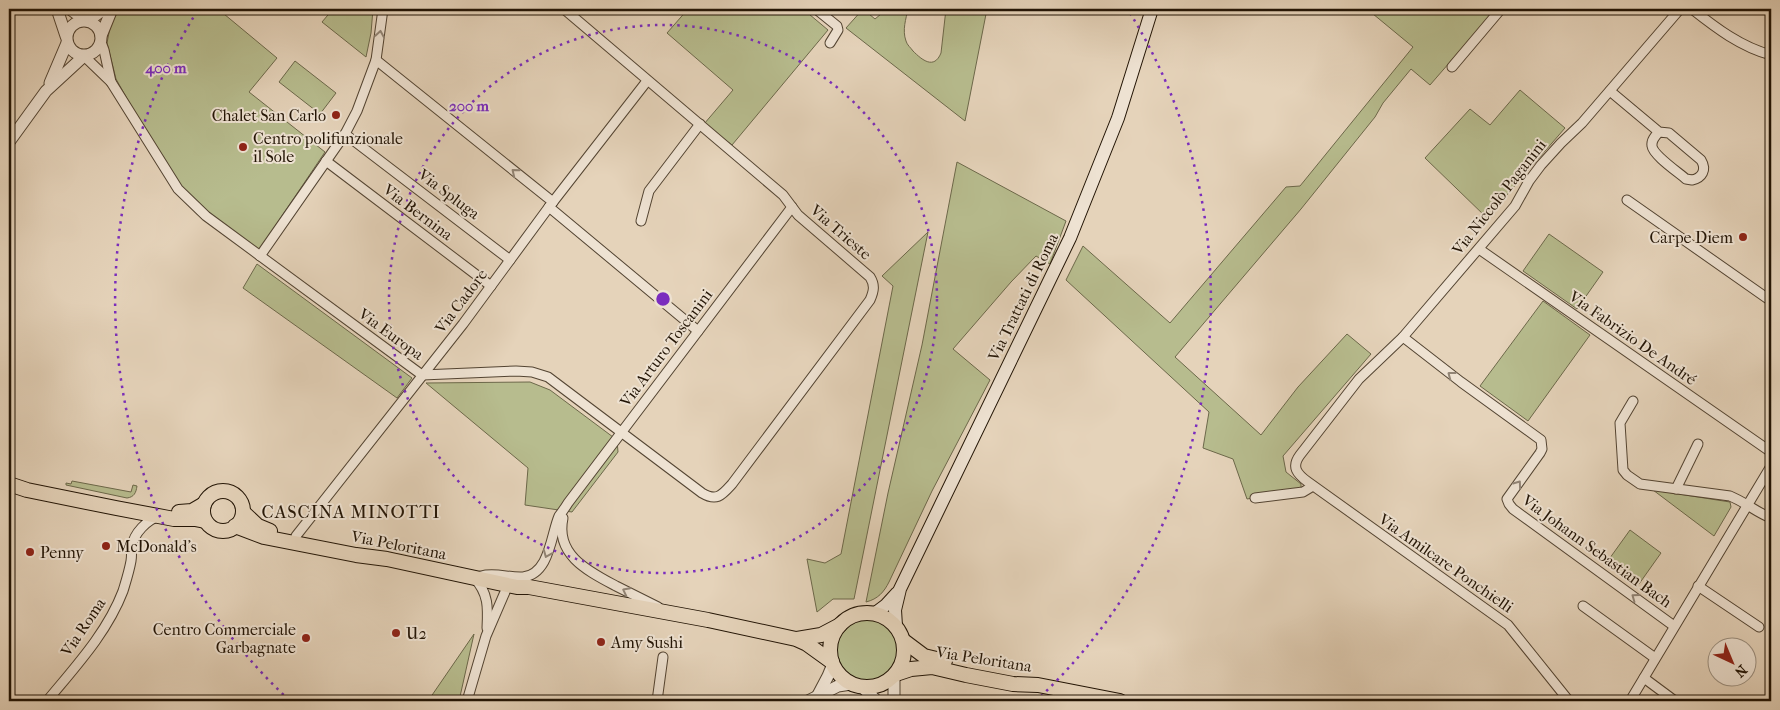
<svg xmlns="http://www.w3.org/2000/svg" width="1780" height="710" font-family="'IM FELL French Canon',serif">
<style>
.green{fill:#b7bc8e;stroke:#6c684a}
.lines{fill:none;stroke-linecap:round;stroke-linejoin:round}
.minor-casing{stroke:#534432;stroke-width:11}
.tertiary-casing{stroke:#534432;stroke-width:13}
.secondary-casing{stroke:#221405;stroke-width:14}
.primary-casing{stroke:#221405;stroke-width:16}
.minor{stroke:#eee2d2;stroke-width:9}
.tertiary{stroke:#eee2d2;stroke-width:11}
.secondary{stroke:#eee2d2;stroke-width:12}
.primary{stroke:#e5d3ba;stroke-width:14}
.oneway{stroke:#928576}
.ring{fill:none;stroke:#7b2cbf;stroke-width:2.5;stroke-dasharray:2.5 5}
.poi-dot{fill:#8f2418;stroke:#eee2d2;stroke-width:2}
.labels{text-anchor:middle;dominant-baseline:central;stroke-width:4;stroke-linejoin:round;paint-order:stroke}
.poi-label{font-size:16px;fill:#221405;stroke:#eee2d2;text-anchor:start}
.street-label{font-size:16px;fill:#221405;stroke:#eee2d2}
.neighbourhood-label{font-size:18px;letter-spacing:1px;fill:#221405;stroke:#eee2d2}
.centre{fill:#7b2cbf;stroke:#eee2d2;stroke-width:2.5}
.ring-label{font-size:15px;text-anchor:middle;font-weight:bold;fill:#7b2cbf;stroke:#eee2d2;stroke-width:4;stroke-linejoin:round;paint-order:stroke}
</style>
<rect width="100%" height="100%" fill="#e5d3ba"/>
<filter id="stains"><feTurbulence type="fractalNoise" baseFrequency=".004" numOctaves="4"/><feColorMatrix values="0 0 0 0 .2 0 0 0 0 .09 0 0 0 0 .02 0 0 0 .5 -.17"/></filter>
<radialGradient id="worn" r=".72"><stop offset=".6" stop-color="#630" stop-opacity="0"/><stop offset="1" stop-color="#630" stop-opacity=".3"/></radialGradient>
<!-- green -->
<g class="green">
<path d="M116,9H218L277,58L249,92L325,152L259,250L219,224L178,189L116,79L107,43L112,17Z"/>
<path d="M333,9H373L371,33L366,57L322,22Z"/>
<path d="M688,9H803L828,30L732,145L704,124L733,90L667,33Z"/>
<path d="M863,9L875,19L887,9H908C906,19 902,30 906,41C907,45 911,48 913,51C922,60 934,70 941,53L946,9H987L965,121L846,28Z"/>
<path d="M1367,9H1496L1430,85L1411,69L1383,103L1375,117L1301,209L1175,357L1261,435L1298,387L1347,334L1371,354L1283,456L1286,472L1301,484V490L1247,499L1233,459L1203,448L1209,412L1066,280L1083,246L1170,323L1286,187L1300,186L1413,47Z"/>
<path d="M295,61L336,93L320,114L279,82Z"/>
<path d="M1520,90L1565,128L1487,218L1425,158L1470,109L1490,125Z"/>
<path d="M957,162L1066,221L1050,264L1036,256L1011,282L953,349L990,380L932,491L889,582C884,592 878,599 866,602L888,493L922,345Z"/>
<path d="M928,232L854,599H833L817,612L807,559L825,563L841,554L893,286L882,276Z"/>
<path d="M1549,234L1603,272L1577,309L1523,271Z"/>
<path d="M257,264L412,378L397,398L243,288Z"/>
<path d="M1543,301L1590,335L1528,421L1480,386Z"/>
<path d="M530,382L550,390L617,440L618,452L572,512L525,505L528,468L426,383Z"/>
<path d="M72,481L131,492L133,485L137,486C136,493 134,497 127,498L66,485V483L71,484Z"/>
<path d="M1653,490L1730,502L1731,507L1714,536Z"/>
<path d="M1630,530L1661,553L1639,584L1607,562Z"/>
<circle cx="867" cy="650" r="34"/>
<path d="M474,634L459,701H441L436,698L433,701H428Z"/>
</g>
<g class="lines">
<defs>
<g id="minor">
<path d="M816,9L837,26L838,30L830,43"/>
<path d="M1692,9C1716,28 1741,47 1771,55"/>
<path d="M101,42L104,50L111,82"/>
<path d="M84,56L111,82L178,189L206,216L422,375L516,371L532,372L548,377L702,493C717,502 722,495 732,484L870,300C874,291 875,285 870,277L798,215L783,195L564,9"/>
<path d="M376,60L553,202"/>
<path d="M1452,67L1501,9"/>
<path d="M1610,91L1659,132L1669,133L1701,160C1707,170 1702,178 1692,180L1686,179C1678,172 1653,155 1652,146C1651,140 1655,136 1659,132"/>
<path d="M345,134L510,260"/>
<path d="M326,161L491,286"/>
<path d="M1627,200L1771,301"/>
<path d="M549,207L698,331"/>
<path d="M641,221L649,191L700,124"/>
<path d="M1479,249L1771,452"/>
<path d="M260,256L345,134L357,111L376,60L383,9"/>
<path d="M1403,337L1461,382L1541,440L1542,449L1540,453L1507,499L1509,504L1513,509L1674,626"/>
<path d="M1771,341V342"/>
<path d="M1633,401L1620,423L1623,470L1627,475L1640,484L1730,496C1745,502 1756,512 1771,518"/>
<path d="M1676,489L1698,444"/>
<path d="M1255,498L1303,492L1313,486"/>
<path d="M563,518C555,555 588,571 616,586C630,593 644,600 658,607"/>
<path d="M296,536L463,324L549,207L647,81"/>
<path d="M481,576C495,572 509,578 523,577C550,574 551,534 559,516C562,512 565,508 568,503L792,207"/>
<path d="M474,578C489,593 488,609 487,628"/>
<path d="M1698,586L1759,627"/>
<path d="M1583,606L1655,658"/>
<path d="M1644,678L1675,701"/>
<path d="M47,701C75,667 107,633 123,591C126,581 129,572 131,561C132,556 131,551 132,546C134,533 147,520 159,516"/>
<path d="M467,701L486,636L508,585"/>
<path d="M657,701L663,657"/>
<path d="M1569,701L1508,625L1308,482C1297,474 1291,467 1300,455L1359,379L1403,337L1515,206L1529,181L1541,165L1561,143L1582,123L1680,9"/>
<path d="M1630,701L1771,466"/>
</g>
<g id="tertiary">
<path d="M57,9L66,36"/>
<path d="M70,9L85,20"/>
<circle cx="84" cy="38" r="17"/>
<path d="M88,21L104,9"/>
<path d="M101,36L112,9"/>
<path d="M50,83L67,43"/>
<path d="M9,142L46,91L84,56"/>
<path d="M894,676V701"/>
<path d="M862,687L877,701"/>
<path d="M818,695L828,676L833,664"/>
<path d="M808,701L838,686L851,684"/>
</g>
<g id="secondary">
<path d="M874,614L886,605L897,593"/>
<path d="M896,626L895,610L900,589L1070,238L1118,118L1152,9"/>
</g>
<g id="primary">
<path d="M9,484L27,490L116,508L174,519H195L205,521"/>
<circle cx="223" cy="511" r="20"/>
<path d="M179,512L192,511L204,504"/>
<path d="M243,512L258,526L270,531"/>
<path d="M235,526L264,537L356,555L387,559L517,587H529L708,620L796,639L807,644L832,662"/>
<circle cx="867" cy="650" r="37"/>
<path d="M797,639L821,635L840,625"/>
<path d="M904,641L924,656L945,661"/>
<path d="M896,674L911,669L932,667L966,675L1013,684L1038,685L1120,701"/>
</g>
</defs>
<!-- minor casing -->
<use href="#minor" class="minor-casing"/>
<!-- tertiary casing -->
<use href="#tertiary" class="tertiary-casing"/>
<!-- secondary casing -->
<use href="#secondary" class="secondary-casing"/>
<!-- primary casing -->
<use href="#primary" class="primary-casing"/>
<!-- minor -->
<use href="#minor" class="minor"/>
<!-- tertiary -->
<use href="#tertiary" class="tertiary"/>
<!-- secondary -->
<use href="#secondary" class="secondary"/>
<!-- primary -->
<use href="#primary" class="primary"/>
</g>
<!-- one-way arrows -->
<defs><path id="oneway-chevron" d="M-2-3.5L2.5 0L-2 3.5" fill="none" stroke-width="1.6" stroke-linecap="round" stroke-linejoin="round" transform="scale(1.25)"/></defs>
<g class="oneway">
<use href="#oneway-chevron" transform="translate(380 34) rotate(-81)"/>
<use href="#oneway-chevron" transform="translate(515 172) rotate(-141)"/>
<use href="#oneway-chevron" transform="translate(1451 375) rotate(-143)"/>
<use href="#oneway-chevron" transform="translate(1518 484) rotate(-54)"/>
<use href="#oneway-chevron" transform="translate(547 554) rotate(112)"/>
<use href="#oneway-chevron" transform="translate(626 591) rotate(-153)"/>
<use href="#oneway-chevron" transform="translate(1635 597) rotate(-144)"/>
</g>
<!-- distance rings -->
<g class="ring">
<circle cx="663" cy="299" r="274"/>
<path d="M289 700A548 548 0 0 1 196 13M1130 13A548 548 0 0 1 1037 700"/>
</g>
<!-- markers -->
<g class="poi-dot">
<circle cx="336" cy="115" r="5"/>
<circle cx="243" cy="147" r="5"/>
<circle cx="1743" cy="237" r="5"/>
<circle cx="106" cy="546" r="5"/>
<circle cx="30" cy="552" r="5"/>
<circle cx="396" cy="633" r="5"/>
<circle cx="306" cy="638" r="5"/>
<circle cx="601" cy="642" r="5"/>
</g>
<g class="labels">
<!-- poi labels -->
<g class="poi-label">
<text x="326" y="115" text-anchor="end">Chalet San Carlo</text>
<text x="253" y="138">Centro polifunzionale<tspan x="253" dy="18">il Sole</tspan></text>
<text x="1733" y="237" text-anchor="end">Carpe Diem</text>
<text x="116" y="546">McDonald's</text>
<text x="40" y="552">Penny</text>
<text x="296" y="629" text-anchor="end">Centro Commerciale<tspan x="296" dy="18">Garbagnate</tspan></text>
<text x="406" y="633">U2</text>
<text x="611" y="642">Amy Sushi</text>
</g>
<!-- street labels -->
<g class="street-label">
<text transform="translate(449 194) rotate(37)">Via Spluga</text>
<text transform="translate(1499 197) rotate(-52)">Via Niccolò Paganini</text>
<text transform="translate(418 212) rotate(37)">Via Bernina</text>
<text transform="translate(841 232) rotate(41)">Via Trieste</text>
<text transform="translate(1023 297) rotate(-64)">Via Trattati di Roma</text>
<text transform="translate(461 301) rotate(-53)">Via Cadore</text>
<text transform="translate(391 334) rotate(36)">Via Europa</text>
<text transform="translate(1633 338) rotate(35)">Via Fabrizio De André</text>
<text transform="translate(666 348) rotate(-53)">Via Arturo Toscanini</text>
<text transform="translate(399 545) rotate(11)">Via Peloritana</text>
<text transform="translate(1597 551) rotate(36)">Via Johann Sebastian Bach</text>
<text transform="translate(1446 563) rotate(35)">Via Amilcare Ponchielli</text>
<text transform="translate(83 627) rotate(-56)">Via Roma</text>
<text transform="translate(984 659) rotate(9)">Via Peloritana</text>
</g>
<!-- neighbourhood labels -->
<g class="neighbourhood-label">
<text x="351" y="512">CASCINA MINOTTI</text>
</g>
</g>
<circle cx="663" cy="299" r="8" class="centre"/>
<g class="ring-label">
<text x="166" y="73">400 m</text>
<text x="469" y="111">200 m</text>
</g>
<!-- margin -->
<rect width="1780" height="710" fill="none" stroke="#e5d3ba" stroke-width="30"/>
<rect x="10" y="10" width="1760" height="690" fill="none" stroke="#221405" stroke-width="2.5"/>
<rect x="15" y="15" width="1750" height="680" fill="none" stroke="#221405"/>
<!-- north arrow -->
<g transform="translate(1732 662) rotate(136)"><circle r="24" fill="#eee2d2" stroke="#9c9080"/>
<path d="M0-4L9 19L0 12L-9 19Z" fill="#8f2418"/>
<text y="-8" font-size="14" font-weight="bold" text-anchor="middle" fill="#221405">N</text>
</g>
<rect width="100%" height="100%" filter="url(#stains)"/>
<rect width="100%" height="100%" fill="url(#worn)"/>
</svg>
